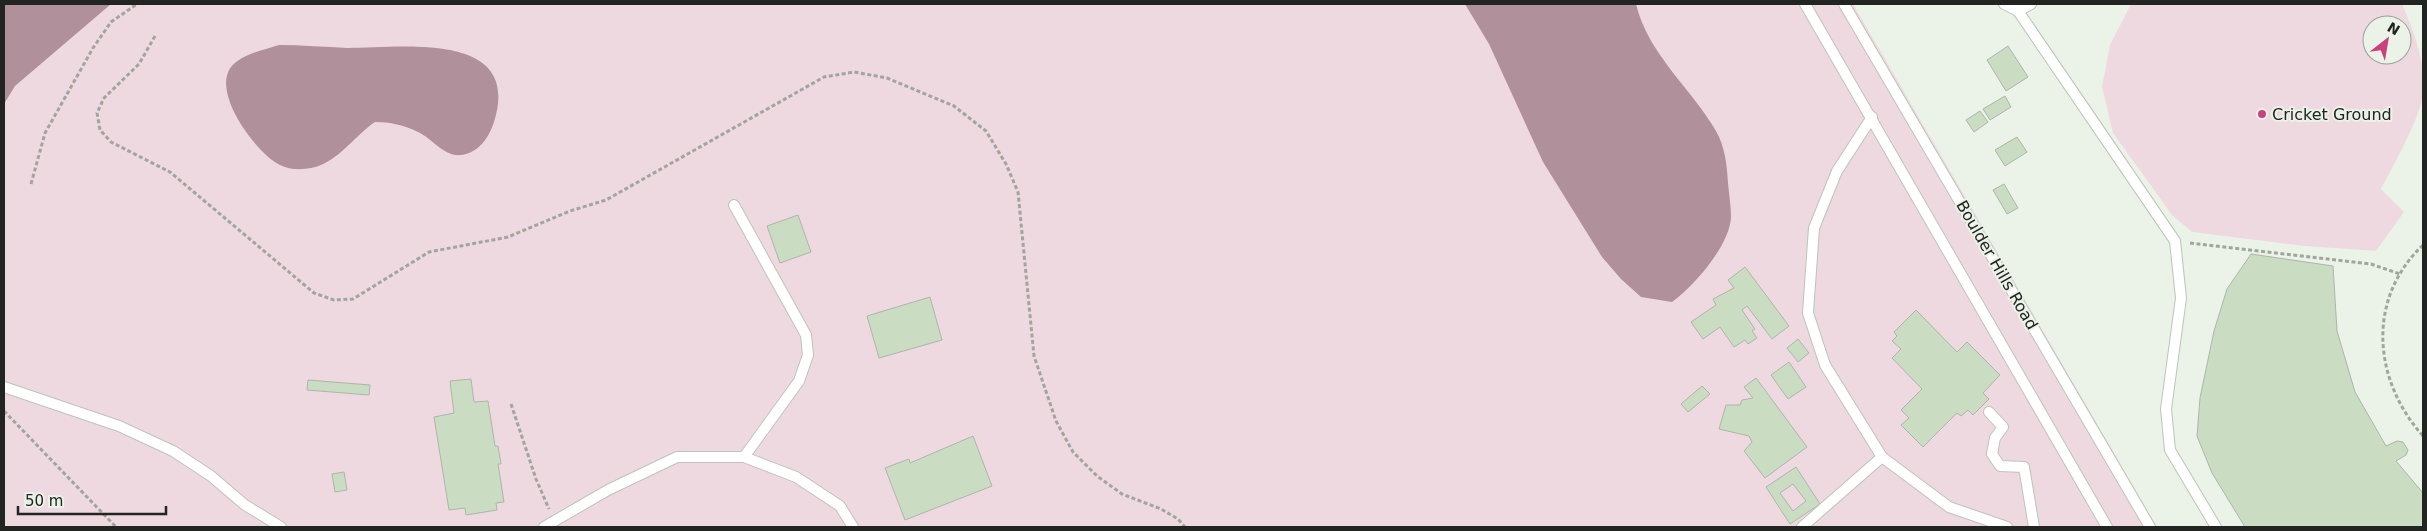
<svg xmlns="http://www.w3.org/2000/svg" width="2427" height="531" font-family="'DejaVu Sans',sans-serif">
<style>
.green{fill:#efd9e0;fill-rule:evenodd}
.water{fill:#b0909b}
.building{fill:#caddc3;stroke:#adb5aa;fill-rule:evenodd}
.lines{fill:none;stroke-linecap:round;stroke-linejoin:round}
.service-casing{stroke:#bcc4b9;stroke-width:12}
.path{stroke:#a0a69e;stroke-width:3;stroke-dasharray:4 2.5;stroke-linecap:butt}
.service{stroke:#fff;stroke-width:10}
.poi-dot{fill:#c9417e;stroke:#ebf3e8;stroke-width:2}
.labels{text-anchor:middle;dominant-baseline:central;stroke-width:4;stroke-linejoin:round;paint-order:stroke}
.poi-label{font-size:16px;fill:#212420;stroke:#ebf3e8;text-anchor:start}
.street-label{font-size:16px;fill:#212420;stroke:#ebf3e8}
</style>
<rect width="100%" height="100%" fill="#ebf3e8"/>
<!-- green -->
<g class="green">
<path d="M4,4H1853L2157,527H4Z"/>
<path d="M2131,4H2402C2414,32 2426,62 2423,93C2421,117 2393,166 2381,189L2404,212L2376,251L2305,246L2192,232L2172,215L2113,133L2102,87L2110,45ZM2372,25H2402V55H2372Z"/>
</g>
<!-- water -->
<g class="water">
<path d="M4,4H111L15,86L4,104Z"/>
<path d="M1465,4H1636C1648,54 1691,88 1716,131C1725,147 1727,165 1728,183C1729,194 1731,206 1731,217C1730,245 1694,286 1672,302L1641,297L1621,279L1602,257L1543,162L1489,44Z"/>
<path d="M279,45C302,45 325,47 348,48C401,48 523,30 494,122C489,137 479,153 461,155C444,157 433,139 418,132C404,125 390,122 375,122C357,134 341,157 321,165C310,170 291,171 280,165C257,154 211,93 231,67C242,54 264,50 279,45Z"/>
</g>
<!-- building -->
<g class="building">
<path d="M2008,46L2028,77L2006,91L1987,60Z"/>
<path d="M2005,96L2011,107L1990,120L1983,109Z"/>
<path d="M1980,111L1988,122L1974,132L1966,120Z"/>
<path d="M2017,137L2027,152L2005,166L1995,150Z"/>
<path d="M2004,184L2018,208L2007,214L1993,190Z"/>
<path d="M798,215L811,252L780,263L767,226Z"/>
<path d="M2251,254L2333,266L2337,331L2355,392L2386,446L2397,441L2403,442L2408,450L2406,455L2396,461L2423,493V527H2245L2212,473L2197,436L2200,398L2214,331L2227,289Z"/>
<path d="M1745,267L1789,326L1772,339L1747,306L1742,310L1755,329L1752,331L1757,338L1748,344L1745,340L1734,347L1720,327L1703,339L1691,322L1716,305L1713,299L1734,288L1728,280Z"/>
<path d="M930,297L942,340L879,358L867,316Z"/>
<path d="M1916,310L1957,352L1967,342L2000,375L1983,393L1989,399L1973,415L1968,410L1961,416L1957,413L1923,447L1901,425L1909,418L1901,410L1922,389L1892,358L1901,349L1892,341L1897,336L1894,332Z"/>
<path d="M1798,339L1809,353L1798,362L1787,348Z"/>
<path d="M1789,362L1806,387L1788,399L1771,375Z"/>
<path d="M1756,378L1807,447L1765,478L1744,451L1752,442L1749,436L1719,429L1726,405H1740L1742,400L1753,398L1744,387Z"/>
<path d="M471,379L474,402L488,401L495,446H498L501,464H498L504,502L496,503L497,510L466,515L465,508L449,510L434,417L454,413L450,381Z"/>
<path d="M308,380L370,385L369,395L307,390Z"/>
<path d="M1702,386L1710,394L1688,412L1681,404Z"/>
<path d="M973,436L992,486L905,520L885,468L909,459L910,463Z"/>
<path d="M1796,467L1820,504L1790,524L1766,487ZM1793,484L1806,501L1793,511L1780,493Z"/>
<path d="M344,472L347,490L335,492L332,474Z"/>
</g>
<g class="lines">
<defs>
<g id="service">
<path d="M1805,4L2107,527"/>
<path d="M1844,4L2150,527"/>
<path d="M2004,4L2018,11L2175,241L2181,298L2166,409L2170,450L2216,527"/>
<path d="M2018,11L2031,4"/>
<path d="M1872,117L1837,171L1814,228L1808,313L1825,365L1882,457L1949,507L2007,527"/>
<path d="M734,205L806,335L808,355L799,381L744,457"/>
<path d="M4,387L119,426L173,451L211,476L245,505L281,527"/>
<path d="M1989,412L2003,427L1995,438L1992,454L2000,466L2024,467L2034,527"/>
<path d="M544,527L608,490L677,457H744L796,477L840,506L853,527"/>
<path d="M1802,527L1882,457"/>
</g>
</defs>
<!-- service casing -->
<use href="#service" class="service-casing"/>
<!-- path -->
<g class="path">
<path d="M155,36L139,64L104,98L97,113L100,130L111,142L170,172L314,293L334,300L353,299L429,252L508,237L570,211L606,200L824,77L854,72L887,78L954,106L986,131L1006,164L1018,192L1034,356L1056,421L1073,452L1097,476L1122,494L1161,509L1178,519L1185,527"/>
<path d="M31,184L45,133L93,48L111,22L137,4"/>
<path d="M2190,243L2371,264L2400,274"/>
<path d="M2423,245C2366,299 2373,380 2423,436"/>
<path d="M511,404L536,479L549,509"/>
<path d="M4,411L116,527"/>
</g>
<!-- service -->
<use href="#service" class="service"/>
</g>
<!-- markers -->
<circle class="poi-dot" cx="2262" cy="114" r="5"/>
<g class="labels">
<!-- poi labels -->
<g class="poi-label">
<text x="2272" y="114">Cricket Ground</text>
</g>
<!-- street labels -->
<g class="street-label">
<text transform="translate(1997 265) rotate(60)">Boulder Hills Road</text>
</g>
</g>
<!-- border -->
<rect width="2427" height="531" fill="none" stroke="#212420" stroke-width="10"/>
<!-- north arrow -->
<g transform="translate(2387 40) rotate(31)"><circle r="24" fill="#ebf3e8" stroke="#9aa098"/>
<path d="M0-4L9 19L0 12L-9 19Z" fill="#c9417e"/>
<text y="-8" font-size="14" font-weight="bold" text-anchor="middle" fill="#212420">N</text>
</g>
<!-- scale -->
<path d="M18 506v8h148v-8" fill="none" stroke="#212420" stroke-width="2.5"/>
<text x="25" y="506" font-size="15" fill="#212420" stroke="#ebf3e8" stroke-width="4" paint-order="stroke">50 m</text>
</svg>
